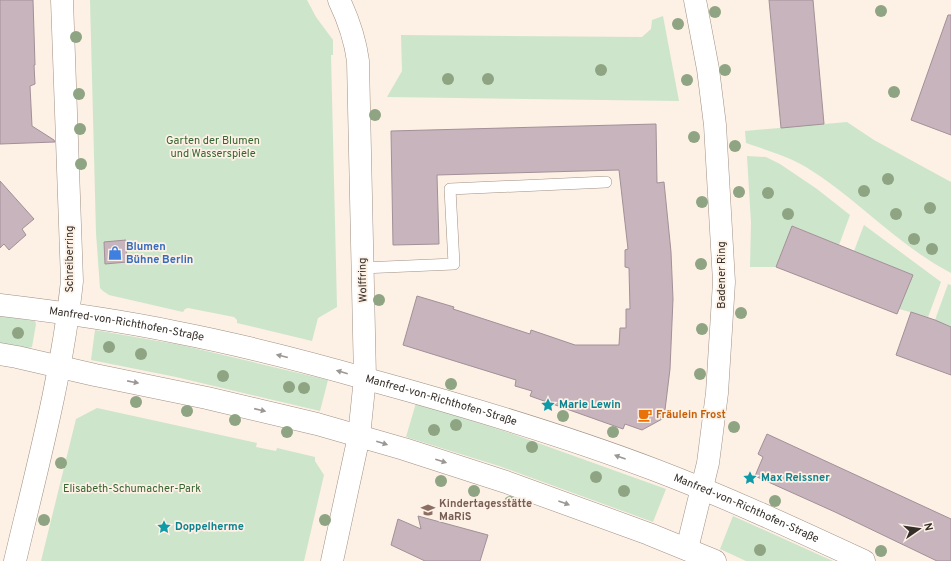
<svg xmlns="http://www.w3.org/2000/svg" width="951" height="561" font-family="Overpass,sans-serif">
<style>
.green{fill:#cde5cb}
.building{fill:#c8b4bd;stroke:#a29098}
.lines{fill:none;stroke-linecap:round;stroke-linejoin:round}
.service-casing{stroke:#a09185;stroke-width:12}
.minor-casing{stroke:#a09185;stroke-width:23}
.tertiary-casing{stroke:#a09185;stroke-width:23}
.service{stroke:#fff;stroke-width:11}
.minor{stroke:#fff;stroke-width:22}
.tertiary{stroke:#fff;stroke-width:22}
.tree{fill:#8fa482}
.oneway{fill:#9a9794}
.labels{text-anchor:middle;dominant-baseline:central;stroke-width:3.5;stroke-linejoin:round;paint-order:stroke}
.park-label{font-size:11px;fill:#356531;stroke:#fdf0e5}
.shop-label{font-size:11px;font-weight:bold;fill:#366cbe;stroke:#fdf0e5;text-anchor:start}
.street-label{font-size:11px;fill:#352f2a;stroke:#fdf0e5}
.culture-label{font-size:11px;font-weight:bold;fill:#0d838f;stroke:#fdf0e5;text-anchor:start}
.food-label{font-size:11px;font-weight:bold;fill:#c56008;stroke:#fdf0e5;text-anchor:start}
.education-label{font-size:11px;font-weight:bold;fill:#785e54;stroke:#fdf0e5;text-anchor:start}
</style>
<rect width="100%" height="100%" fill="#fdf0e5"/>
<!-- green -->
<g class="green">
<path d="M90,0H307L316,17L333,40V55H331L337,307L318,318L312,341L237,323V320L234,317L188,308L185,309L183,312L109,295L103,291L100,288L96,233Z"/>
<path d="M663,16L679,101L387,97L402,71L401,35L642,37L651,29L652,20Z"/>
<path d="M847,122L874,140L951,182V273C897,245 857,198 806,167C788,156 766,150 746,143L745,131Z"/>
<path d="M747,156L766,157L780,164L817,189L850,215L839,245L793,226L776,267H750L751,223Z"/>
<path d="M864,225L941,282L928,317L899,309L913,275L854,251Z"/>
<path d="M948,284L951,285V328L936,323L937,321L935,320Z"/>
<path d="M0,316L35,321L36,324L32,347L28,348L0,344Z"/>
<path d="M95,330L181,345L328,380L320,411L176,377L91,360Z"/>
<path d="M416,403L510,433L666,489L653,522L499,466L406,437Z"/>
<path d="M97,408L257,443L256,447L276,451L277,448L315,457V461L324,475L304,561H41L76,419Z"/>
<path d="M733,516L824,557L833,561H746L720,549Z"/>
</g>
<!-- building -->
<g class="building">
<path d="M0,0H33L35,65H34L35,84L30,86L32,126L54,140L55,142L0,144Z"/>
<path d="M769,0H813L824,124L781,128Z"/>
<path d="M948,15H951V135L911,120Z"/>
<path d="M656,124L657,183L664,182L671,252L673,299L670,369L664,418L642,430L625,424L623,429L530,396L532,391L515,386L516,380L403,345L417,296L454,307L453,309L530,334L531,330L575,345H619L620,328H626V309H630L629,268L625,267V250L628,249L619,170L437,175L439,244L393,245L391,131Z"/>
<path d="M0,181L34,219L22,229L26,235L9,250L4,244L0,248Z"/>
<path d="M792,226L913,275L897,314L776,267Z"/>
<path d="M126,240L127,262L105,264L104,242Z"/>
<path d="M911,312L935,320L951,327V375L896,355Z"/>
<path d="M767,434L951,519V561H937L835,512L755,476L763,457L758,454Z"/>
<path d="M418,516L488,535L480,561H425L391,545L398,519L421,529Z"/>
</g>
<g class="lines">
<defs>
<path id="service" d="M362,268L454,264L450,189L606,182"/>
<g id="minor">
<path d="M687,549L708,463L717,393L724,282L715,125L708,69L695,0"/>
<path d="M15,561C37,468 62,376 72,281L62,0"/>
<path d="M332,561L359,436L365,378L358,61C355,38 349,21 339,0"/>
</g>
<g id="tertiary">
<path id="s1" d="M0,305C59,312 117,320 175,332C242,345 308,362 374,381C469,407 563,435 655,470C726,497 795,529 864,561"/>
<path d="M0,354L17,357L95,375L207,398L317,424L404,449L506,482L649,534L715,561"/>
</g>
</defs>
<!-- service casing -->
<use href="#service" class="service-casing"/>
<!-- minor casing -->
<use href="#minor" class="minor-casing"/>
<!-- tertiary casing -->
<use href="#tertiary" class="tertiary-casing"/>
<!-- service -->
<use href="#service" class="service"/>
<!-- minor -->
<use href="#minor" class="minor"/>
<!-- tertiary -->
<use href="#tertiary" class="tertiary"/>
</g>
<!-- trees -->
<g class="tree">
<circle cx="881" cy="11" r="6"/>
<circle cx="715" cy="12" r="6"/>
<circle cx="678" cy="24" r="6"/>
<circle cx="76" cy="37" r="6"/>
<circle cx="601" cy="70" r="6"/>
<circle cx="725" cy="70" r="6"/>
<circle cx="448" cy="79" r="6"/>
<circle cx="488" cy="79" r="6"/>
<circle cx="687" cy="80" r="6"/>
<circle cx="894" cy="92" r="6"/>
<circle cx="79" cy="94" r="6"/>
<circle cx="375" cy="115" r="6"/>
<circle cx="80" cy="129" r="6"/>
<circle cx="694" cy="137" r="6"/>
<circle cx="735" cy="146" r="6"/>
<circle cx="81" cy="164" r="6"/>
<circle cx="888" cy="179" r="6"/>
<circle cx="864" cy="191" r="6"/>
<circle cx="739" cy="192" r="6"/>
<circle cx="768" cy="193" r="6"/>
<circle cx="702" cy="202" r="6"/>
<circle cx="930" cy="208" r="6"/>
<circle cx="788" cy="214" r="6"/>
<circle cx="896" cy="214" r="6"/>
<circle cx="914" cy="239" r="6"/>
<circle cx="932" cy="249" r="6"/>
<circle cx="701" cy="264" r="6"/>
<circle cx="379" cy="300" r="6"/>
<circle cx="741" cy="313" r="6"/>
<circle cx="702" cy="329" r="6"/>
<circle cx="18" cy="333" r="6"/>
<circle cx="109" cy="347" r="6"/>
<circle cx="141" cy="354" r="6"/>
<circle cx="700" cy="374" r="6"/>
<circle cx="223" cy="376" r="6"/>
<circle cx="451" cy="384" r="6"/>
<circle cx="289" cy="387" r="6"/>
<circle cx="304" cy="388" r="6"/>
<circle cx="136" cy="402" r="6"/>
<circle cx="187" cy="411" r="6"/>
<circle cx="563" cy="416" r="6"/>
<circle cx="235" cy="420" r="6"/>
<circle cx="456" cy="425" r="6"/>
<circle cx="734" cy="427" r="6"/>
<circle cx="434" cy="430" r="6"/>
<circle cx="287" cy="432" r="6"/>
<circle cx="613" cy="432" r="6"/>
<circle cx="532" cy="447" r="6"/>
<circle cx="61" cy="463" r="6"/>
<circle cx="596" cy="477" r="6"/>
<circle cx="441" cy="481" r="6"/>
<circle cx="474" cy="491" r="6"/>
<circle cx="624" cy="491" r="6"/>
<circle cx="775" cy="501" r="6"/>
<circle cx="510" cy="502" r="6"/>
<circle cx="44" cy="520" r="6"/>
<circle cx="325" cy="520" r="6"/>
<circle cx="760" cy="550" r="6"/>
<circle cx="881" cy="551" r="6"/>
</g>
<!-- one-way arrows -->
<defs><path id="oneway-solid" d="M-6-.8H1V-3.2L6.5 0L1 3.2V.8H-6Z"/></defs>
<g class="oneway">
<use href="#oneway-solid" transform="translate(282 356) rotate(-166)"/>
<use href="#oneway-solid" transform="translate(342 372) rotate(-164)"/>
<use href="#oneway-solid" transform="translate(133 382) rotate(11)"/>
<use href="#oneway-solid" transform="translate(260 410) rotate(13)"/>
<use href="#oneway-solid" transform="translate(382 443) rotate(17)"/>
<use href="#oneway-solid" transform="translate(620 457) rotate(-160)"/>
<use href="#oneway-solid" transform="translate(441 461) rotate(17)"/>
<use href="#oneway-solid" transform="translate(564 503) rotate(20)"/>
</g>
<!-- icons -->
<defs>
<symbol id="shop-bare" viewBox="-9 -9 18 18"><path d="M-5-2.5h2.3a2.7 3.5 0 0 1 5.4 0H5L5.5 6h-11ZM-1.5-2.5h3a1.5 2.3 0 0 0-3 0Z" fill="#3f7fe0" stroke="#fdf0e5" stroke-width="2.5" paint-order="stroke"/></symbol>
<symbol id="sight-bare" viewBox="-9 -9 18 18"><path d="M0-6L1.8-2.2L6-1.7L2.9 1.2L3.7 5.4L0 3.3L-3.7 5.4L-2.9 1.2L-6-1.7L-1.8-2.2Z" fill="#0f9aa8" stroke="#fdf0e5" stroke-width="2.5" paint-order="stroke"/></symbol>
<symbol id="cafe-bare" viewBox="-9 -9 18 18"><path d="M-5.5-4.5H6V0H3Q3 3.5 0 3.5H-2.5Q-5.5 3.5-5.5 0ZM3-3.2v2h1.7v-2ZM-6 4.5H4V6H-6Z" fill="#e8710a" stroke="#fdf0e5" stroke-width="2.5" paint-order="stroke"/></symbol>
<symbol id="school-bare" viewBox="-9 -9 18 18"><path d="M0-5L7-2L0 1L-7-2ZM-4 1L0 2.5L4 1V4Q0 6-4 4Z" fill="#8d6e63" stroke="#fdf0e5" stroke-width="2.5" paint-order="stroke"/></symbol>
</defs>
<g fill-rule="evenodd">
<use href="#shop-bare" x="105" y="243" width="20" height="20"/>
<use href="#sight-bare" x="538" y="395" width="20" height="20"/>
<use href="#cafe-bare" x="635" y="405" width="20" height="20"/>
<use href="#sight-bare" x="740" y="468" width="20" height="20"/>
<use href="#school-bare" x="418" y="500" width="20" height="20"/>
<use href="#sight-bare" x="154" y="517" width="20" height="20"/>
</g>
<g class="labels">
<!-- park labels -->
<g class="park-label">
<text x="213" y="141">Garten der Blumen<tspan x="213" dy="13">und Wasserspiele</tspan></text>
<text x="132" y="489">Elisabeth-Schumacher-Park</text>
</g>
<!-- shop labels -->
<g class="shop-label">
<text x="126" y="247">Blumen<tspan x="126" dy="13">Bühne Berlin</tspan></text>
</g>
<!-- street labels -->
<g class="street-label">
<text transform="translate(70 259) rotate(-90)">Schreiberring</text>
<text transform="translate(722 275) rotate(-90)">Badener Ring</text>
<text transform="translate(363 280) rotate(-91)">Wolffring</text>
<text stroke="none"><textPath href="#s1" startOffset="128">Manfred-von-Richthofen-Straße</textPath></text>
<text stroke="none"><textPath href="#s1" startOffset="452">Manfred-von-Richthofen-Straße</textPath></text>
<text stroke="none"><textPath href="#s1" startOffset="776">Manfred-von-Richthofen-Straße</textPath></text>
</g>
<!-- culture labels -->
<g class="culture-label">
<text x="559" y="405">Marie Lewin</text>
<text x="761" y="478">Max Reissner</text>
<text x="175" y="527">Doppelherme</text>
</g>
<!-- food labels -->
<g class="food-label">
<text x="656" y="415">Fräulein Frost</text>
</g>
<!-- education labels -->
<g class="education-label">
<text x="439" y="504">Kindertagesstätte<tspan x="439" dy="13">MaRiS</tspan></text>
</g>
</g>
<!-- north arrow -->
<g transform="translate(919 529) rotate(77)" stroke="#fdf0e5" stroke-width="3" paint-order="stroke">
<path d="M0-3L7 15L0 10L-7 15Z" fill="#352f2a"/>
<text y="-6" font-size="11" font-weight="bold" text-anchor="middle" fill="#352f2a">N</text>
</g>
</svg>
